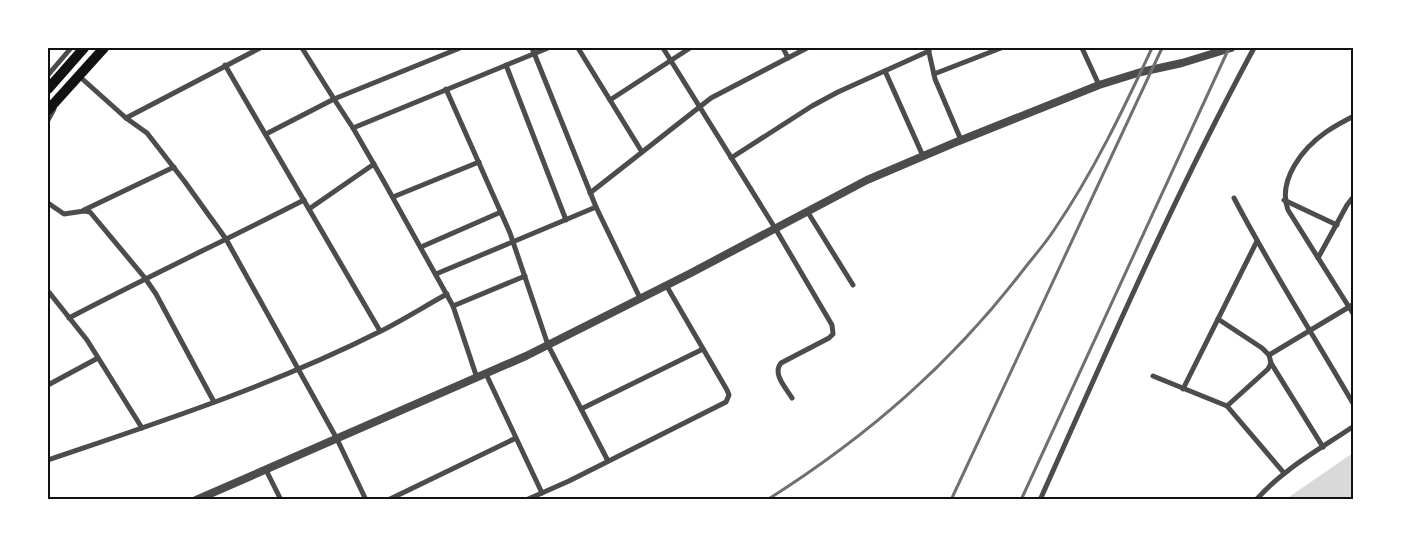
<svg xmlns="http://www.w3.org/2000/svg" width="1401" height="547" font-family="'Source Sans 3',sans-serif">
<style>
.water{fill:#d9d9d9}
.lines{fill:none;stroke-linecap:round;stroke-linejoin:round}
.minor{stroke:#4c4c4c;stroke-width:5}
.tertiary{stroke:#4c4c4c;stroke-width:8}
.primary{stroke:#111;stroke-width:10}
.rail{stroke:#707070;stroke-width:3}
.neatline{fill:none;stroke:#111;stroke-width:2}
</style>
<rect width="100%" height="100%" fill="#fff"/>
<!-- water -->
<path class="water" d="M1353,453V499H1286Z"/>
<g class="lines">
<!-- minor -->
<g class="minor">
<path d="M302,48L334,99L460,48"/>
<path d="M532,48L596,207L640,298"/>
<path d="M578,48L642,152"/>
<path d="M663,48L775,228L832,325L833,334L829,338L781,363C772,374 786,388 792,398"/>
<path d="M783,48L788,58"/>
<path d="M928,48L935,79L961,140"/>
<path d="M1082,48L1099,85"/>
<path d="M225,65L380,331"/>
<path d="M506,65L566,220"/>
<path d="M885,71L923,156"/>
<path d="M934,74L1001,48"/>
<path d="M48,75L71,48"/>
<path d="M79,76L126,118L147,133L185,182L226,239L337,439L366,500"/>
<path d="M446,89L510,233L548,345L608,461"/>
<path d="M610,100L690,48"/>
<path d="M1354,116C1344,121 1335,126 1326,132C1303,148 1277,180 1288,210L1354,315"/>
<path d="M126,118L260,48"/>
<path d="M48,120L54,109"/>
<path d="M353,128L548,48"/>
<path d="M266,134L334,99L353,128L383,180L453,306L477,378"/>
<path d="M731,158L812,106L838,92L929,51"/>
<path d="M590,193L711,98L807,48"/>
<path d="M393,197L479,162"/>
<path d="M1234,198C1271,269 1314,336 1354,405"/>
<path d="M1284,200L1337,225"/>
<path d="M48,203L64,214L84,211L90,212L145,278L156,294L214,402"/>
<path d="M309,209L374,164"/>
<path d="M84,210L174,167"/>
<path d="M807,211L853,285"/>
<path d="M421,247L501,212"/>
<path d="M1318,258L1347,205L1354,196"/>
<path d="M436,274L596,207"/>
<path d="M48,291L87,340L142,428"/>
<path d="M453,306L525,276"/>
<path d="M69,318C147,277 226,240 304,200"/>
<path d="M1218,319L1262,348L1269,355L1271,363L1268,369L1227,406"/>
<path d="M1269,355L1354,304"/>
<path d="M1271,363L1323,447"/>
<path d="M486,374L542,493"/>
<path d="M1153,376L1227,406L1284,473"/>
<path d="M48,385L98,358"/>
<path d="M1183,389L1257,241"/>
<path d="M581,409L703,349"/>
<path d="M48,460C160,422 274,385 381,331C403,320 425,306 447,294"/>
<path d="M266,470L281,500"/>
<path d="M388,500L516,438"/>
<path d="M526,500L569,481L726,402L729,395L727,390L666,285"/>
<path d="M1040,500C1108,348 1175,194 1254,48"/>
<path d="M1256,500C1283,469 1320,449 1354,426"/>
</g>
<!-- tertiary -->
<path class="tertiary" d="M196,500L526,356L689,274L867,180L954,143L1099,85L1141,72L1182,63L1231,48"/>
<!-- primary -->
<g class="primary">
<path d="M48,89L84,48"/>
<path d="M48,110L104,48"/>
</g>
<!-- rail -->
<g class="rail">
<path d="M767,500C868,436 951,364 1024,269C1034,256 1045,244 1054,230C1093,173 1123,110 1152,48"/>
<path d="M951,500L1162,48"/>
<path d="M1021,500L1229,48"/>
</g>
</g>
<!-- border -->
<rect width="1401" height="547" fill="none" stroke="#ffffff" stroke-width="98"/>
<rect x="49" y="49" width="1303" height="449" class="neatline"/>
</svg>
